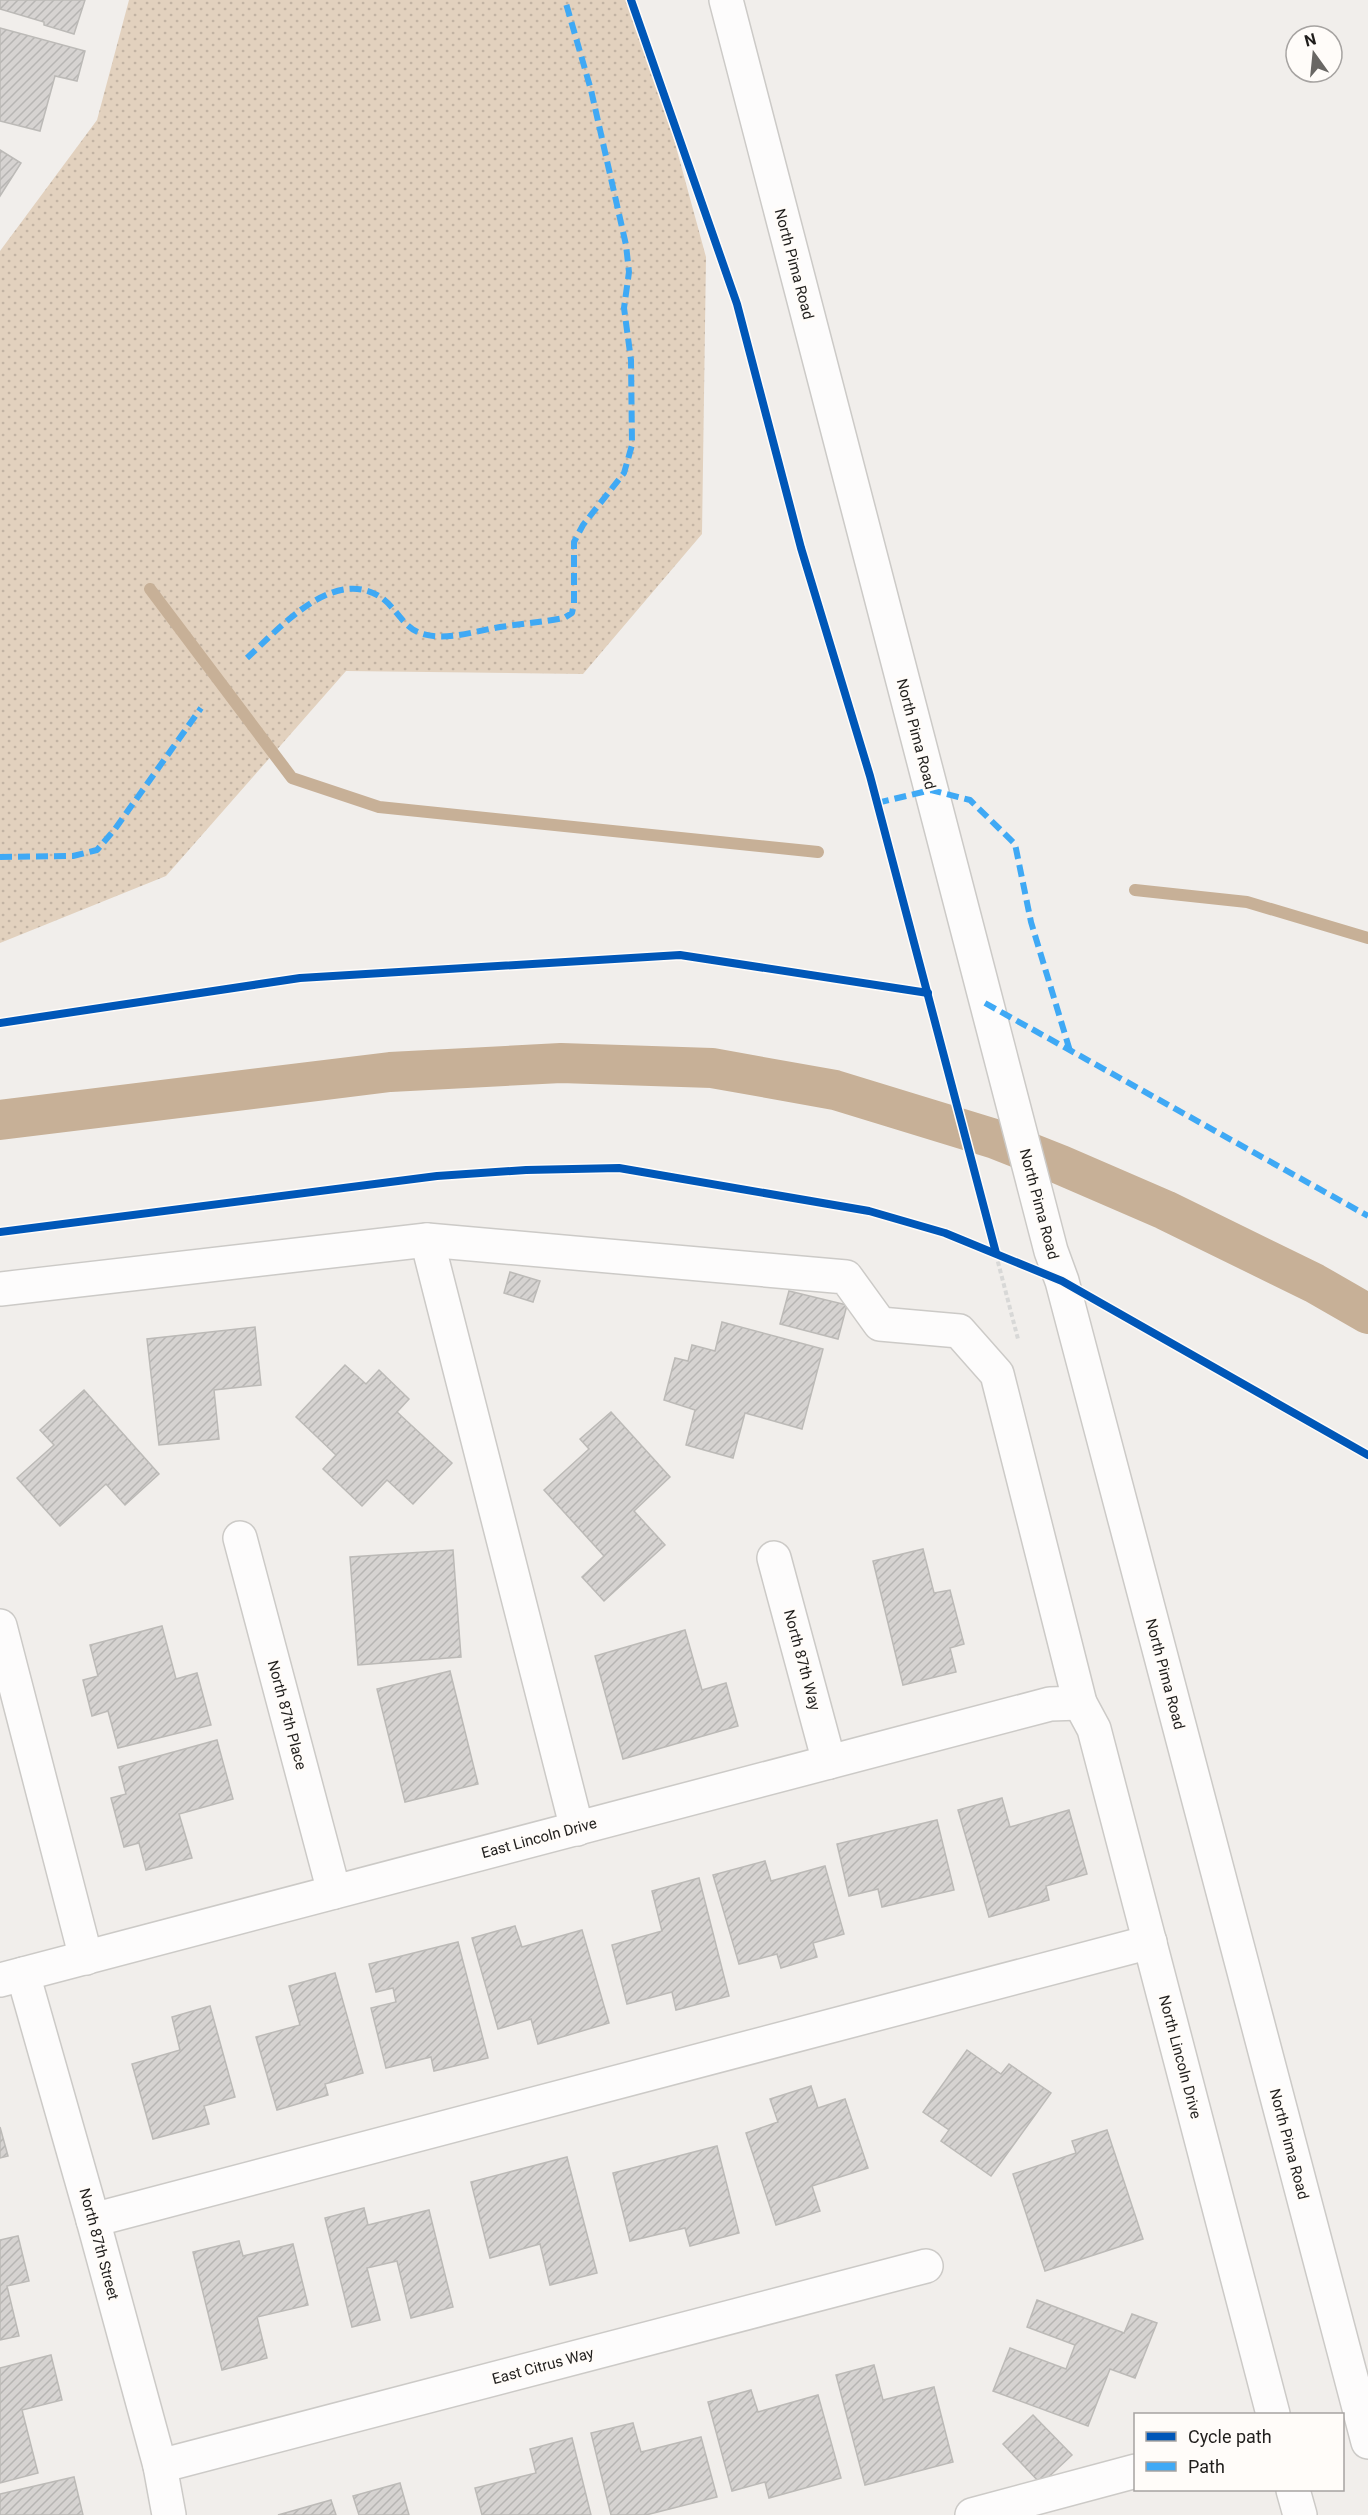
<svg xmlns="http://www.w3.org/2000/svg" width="1368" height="2515" font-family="Roboto,sans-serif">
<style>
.grass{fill:url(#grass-dots)}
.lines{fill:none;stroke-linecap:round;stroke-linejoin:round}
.stream{stroke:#c7b097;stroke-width:12}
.canal{stroke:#c7b097;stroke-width:40}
.building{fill:url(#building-hatch);stroke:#bcbab7;stroke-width:1.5}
.minor-casing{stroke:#cccac7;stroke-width:36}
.major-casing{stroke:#cccac7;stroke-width:36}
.path{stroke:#d8d8d7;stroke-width:4;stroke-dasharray:4.5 3;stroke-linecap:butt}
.minor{stroke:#fdfcfc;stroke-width:33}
.major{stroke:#fdfcfc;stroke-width:33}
.quiet{stroke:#3fa9f5;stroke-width:6;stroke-dasharray:12 6;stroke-linecap:butt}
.cycleway-casing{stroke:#fffcf9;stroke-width:11}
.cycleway{stroke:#0057b8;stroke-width:8}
.labels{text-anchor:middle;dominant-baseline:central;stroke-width:6;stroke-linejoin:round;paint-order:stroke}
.street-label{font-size:15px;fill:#201e1c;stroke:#fffcf9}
</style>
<defs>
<pattern id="grass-dots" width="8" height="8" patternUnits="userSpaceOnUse" patternTransform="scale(1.5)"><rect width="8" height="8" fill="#e2d1be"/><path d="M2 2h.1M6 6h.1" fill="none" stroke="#c2b3a3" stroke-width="1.8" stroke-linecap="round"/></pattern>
<pattern id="building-hatch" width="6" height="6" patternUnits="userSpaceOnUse" patternTransform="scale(1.5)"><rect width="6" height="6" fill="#d6d3d1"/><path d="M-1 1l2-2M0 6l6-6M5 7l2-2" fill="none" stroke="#b7b5b3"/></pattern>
</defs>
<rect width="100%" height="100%" fill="#f1eeeb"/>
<!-- grass -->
<path class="grass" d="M129,0H636L706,257L702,534L583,674L346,671L166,876L0,943V251L97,120Z"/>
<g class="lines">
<!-- stream -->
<g class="stream">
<path d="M150,589L292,778L379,807L818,852"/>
<path d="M1135,890L1247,902L1368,938"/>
</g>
<!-- canal -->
<path class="canal" d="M0,1120L390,1072L561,1063L712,1068L835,1090L995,1139L1061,1165L1165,1210L1314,1283L1368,1314"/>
</g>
<!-- building -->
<g class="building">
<path d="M0,0H85L74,34L44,25V22L0,9Z"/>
<path d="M0,28L85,51L77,81L55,76L40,131L0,121Z"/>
<path d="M0,150L21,163L0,196Z"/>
<path d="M510,1272L540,1281L533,1302L504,1293Z"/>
<path d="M789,1291L847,1305L838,1339L780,1324Z"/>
<path d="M722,1322L823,1349L802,1429L745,1413L733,1458L686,1445L695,1410L664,1400L675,1358L688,1361L692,1345L715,1351Z"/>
<path d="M255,1327L261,1385L214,1390L219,1439L159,1445L147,1339Z"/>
<path d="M345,1365L366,1384L379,1370L409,1399L397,1412L452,1463L413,1504L387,1480L362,1506L323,1469L336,1455L296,1417Z"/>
<path d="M84,1390L159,1474L125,1505L106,1484L60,1526L17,1478L54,1445L40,1430Z"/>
<path d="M611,1412L670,1477L634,1511L665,1545L604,1601L582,1577L604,1556L544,1490L589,1449L580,1439Z"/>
<path d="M923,1549L934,1593L950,1590L964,1644L950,1648L956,1672L903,1685L873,1561Z"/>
<path d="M453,1550L461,1657L358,1665L350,1557Z"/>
<path d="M162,1626L176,1679L197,1673L211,1725L118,1748L108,1711L92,1716L83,1680L98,1676L90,1645Z"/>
<path d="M685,1630L702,1690L726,1683L738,1726L623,1759L595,1656Z"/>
<path d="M450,1671L478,1784L405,1802L377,1689Z"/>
<path d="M217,1740L233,1799L179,1814L192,1858L146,1870L139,1843L124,1847L111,1798L126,1794L119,1767Z"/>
<path d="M1002,1798L1010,1827L1069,1810L1087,1874L1046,1886L1049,1900L989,1917L958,1810Z"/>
<path d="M937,1820L954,1890L882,1907L878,1889L849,1896L837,1844Z"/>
<path d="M765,1861L771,1881L825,1866L844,1934L813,1943L817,1957L781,1968L777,1954L739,1964L713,1875Z"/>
<path d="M699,1878L729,1996L676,2010L672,1992L627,2004L612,1945L662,1931L652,1891Z"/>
<path d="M515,1926L522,1947L582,1930L609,2023L538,2044L531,2019L498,2029L472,1938Z"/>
<path d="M458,1942L488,2058L434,2071L431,2057L386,2068L371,2008L396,2002L393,1988L376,1992L369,1964Z"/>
<path d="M335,1973L363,2073L325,2084L328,2095L277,2110L256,2037L300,2025L289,1986Z"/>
<path d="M210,2006L235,2097L204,2106L209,2124L153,2139L132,2064L180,2050L172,2017Z"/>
<path d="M967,2050L1001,2074L1009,2064L1051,2093L991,2176L941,2141L949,2130L923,2112Z"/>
<path d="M811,2086L818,2108L845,2099L868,2168L812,2186L820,2211L776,2225L746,2133L778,2122L770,2099Z"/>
<path d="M0,2127L8,2156L0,2158Z"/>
<path d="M1107,2130L1143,2239L1045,2271L1013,2174L1076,2153L1072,2141Z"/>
<path d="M717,2146L739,2233L690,2246L685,2228L630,2241L613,2173Z"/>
<path d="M567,2157L597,2273L550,2285L540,2244L490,2258L471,2182Z"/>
<path d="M364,2208L368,2225L429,2210L453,2307L411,2318L397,2261L367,2268L380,2320L352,2327L325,2218Z"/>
<path d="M18,2236L29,2281L7,2286L19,2336L0,2340V2240Z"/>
<path d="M239,2241L243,2256L293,2244L308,2305L257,2317L267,2358L222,2370L193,2252Z"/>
<path d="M1037,2300L1124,2333L1132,2314L1157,2323L1135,2378L1110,2369L1088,2426L993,2391L1010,2348L1066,2369L1075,2345L1027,2327Z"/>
<path d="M51,2355L62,2400L22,2410L38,2473L0,2483V2368Z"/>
<path d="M874,2365L883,2400L934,2387L953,2462L865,2485L836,2375Z"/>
<path d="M751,2390L758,2412L818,2395L841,2478L769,2498L765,2482L732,2491L708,2402Z"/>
<path d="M1033,2415L1072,2455L1041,2484L1003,2444Z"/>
<path d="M633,2423L641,2452L701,2437L717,2497L646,2515H611L591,2433Z"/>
<path d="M572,2438L591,2515H482L475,2488L536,2473L530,2449Z"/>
<path d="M74,2477L83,2515H0V2494Z"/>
<path d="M400,2483L409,2515H359L353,2496Z"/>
<path d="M331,2500L336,2515H278Z"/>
</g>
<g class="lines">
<defs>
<g id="minor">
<path d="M427,1240L577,1829"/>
<path d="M0,1289L427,1240L846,1277L880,1324L959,1331L997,1374L1080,1703L1094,1729L1273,2414"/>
<path d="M240,1538L334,1892"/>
<path d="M774,1558L829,1762"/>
<path d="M0,1626L86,1958"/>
<path d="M23,1974L93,2220L160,2466L169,2515"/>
<path d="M0,1980L1050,1704L1080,1703"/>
<path d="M93,2220L1150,1942"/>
<path d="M160,2466L926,2266"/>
<path d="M1293,2490L1300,2515"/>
<path d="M972,2515L1136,2471"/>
</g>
<path id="major" d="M726,0L1051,1251L1062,1281L1368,2442"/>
</defs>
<!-- minor casing -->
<use href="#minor" class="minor-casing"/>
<!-- major casing -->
<use href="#major" class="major-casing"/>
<!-- path -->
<path class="path" d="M928,993L1018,1339"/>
<!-- minor -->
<use href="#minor" class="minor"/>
<!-- major -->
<use href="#major" class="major"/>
<!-- quiet -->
<g class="quiet">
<path d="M247,658C280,628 334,565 382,598C397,609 404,629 423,634C447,641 475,631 500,627C521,624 542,622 564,618L572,613L574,603V542L583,525L624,473L632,445L631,360L624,308L629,272L626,245L591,90L565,0"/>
<path d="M877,803L931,790L970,800L1015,844L1031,922L1070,1051"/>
<path d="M0,857L73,856L97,850L115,829L201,708"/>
<path d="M985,1003L1368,1216"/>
</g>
<defs>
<g id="cycleway">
<path d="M631,0L737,304L801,548L870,776L996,1253"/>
<path d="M0,1023L300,978L680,955L928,993"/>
<path d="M0,1232L437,1176L526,1170L619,1168L869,1211L945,1233L1062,1281L1368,1455"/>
</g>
</defs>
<!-- cycleway casing -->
<use href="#cycleway" class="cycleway-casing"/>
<!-- cycleway -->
<use href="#cycleway" class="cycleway"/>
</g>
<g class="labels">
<!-- street labels -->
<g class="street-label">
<text transform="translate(794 264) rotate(75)">North Pima Road</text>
<text transform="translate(916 734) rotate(75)">North Pima Road</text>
<text transform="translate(1039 1204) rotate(75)">North Pima Road</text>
<text transform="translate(802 1660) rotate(75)">North 87th Way</text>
<text transform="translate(1165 1674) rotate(75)">North Pima Road</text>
<text transform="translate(287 1715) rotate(75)">North 87th Place</text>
<text transform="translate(539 1838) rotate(-15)">East Lincoln Drive</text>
<text transform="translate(1180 2057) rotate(75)">North Lincoln Drive</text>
<text transform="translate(1289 2144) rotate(75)">North Pima Road</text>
<text transform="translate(99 2244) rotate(75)">North 87th Street</text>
<text transform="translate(543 2366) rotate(-15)">East Citrus Way</text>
</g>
</g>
<!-- legend -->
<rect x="1134" y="2413" width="210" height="78" fill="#fffcf9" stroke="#a6a3a1" stroke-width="1.5"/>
<rect x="1146" y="2432" width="30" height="9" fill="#0057b8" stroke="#a6a3a1" stroke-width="1.5"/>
<text x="1188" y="2443" font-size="18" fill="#201e1c">Cycle path</text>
<rect x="1146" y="2462" width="30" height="9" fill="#3fa9f5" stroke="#a6a3a1" stroke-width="1.5"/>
<text x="1188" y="2473" font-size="18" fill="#201e1c">Path</text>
<!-- north arrow -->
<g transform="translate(1314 54) rotate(345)"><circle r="28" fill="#fffcf9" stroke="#a6a3a1" stroke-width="1.5"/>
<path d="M0-4.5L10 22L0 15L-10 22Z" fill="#696764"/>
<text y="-9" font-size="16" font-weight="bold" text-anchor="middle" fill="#201e1c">N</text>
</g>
</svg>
